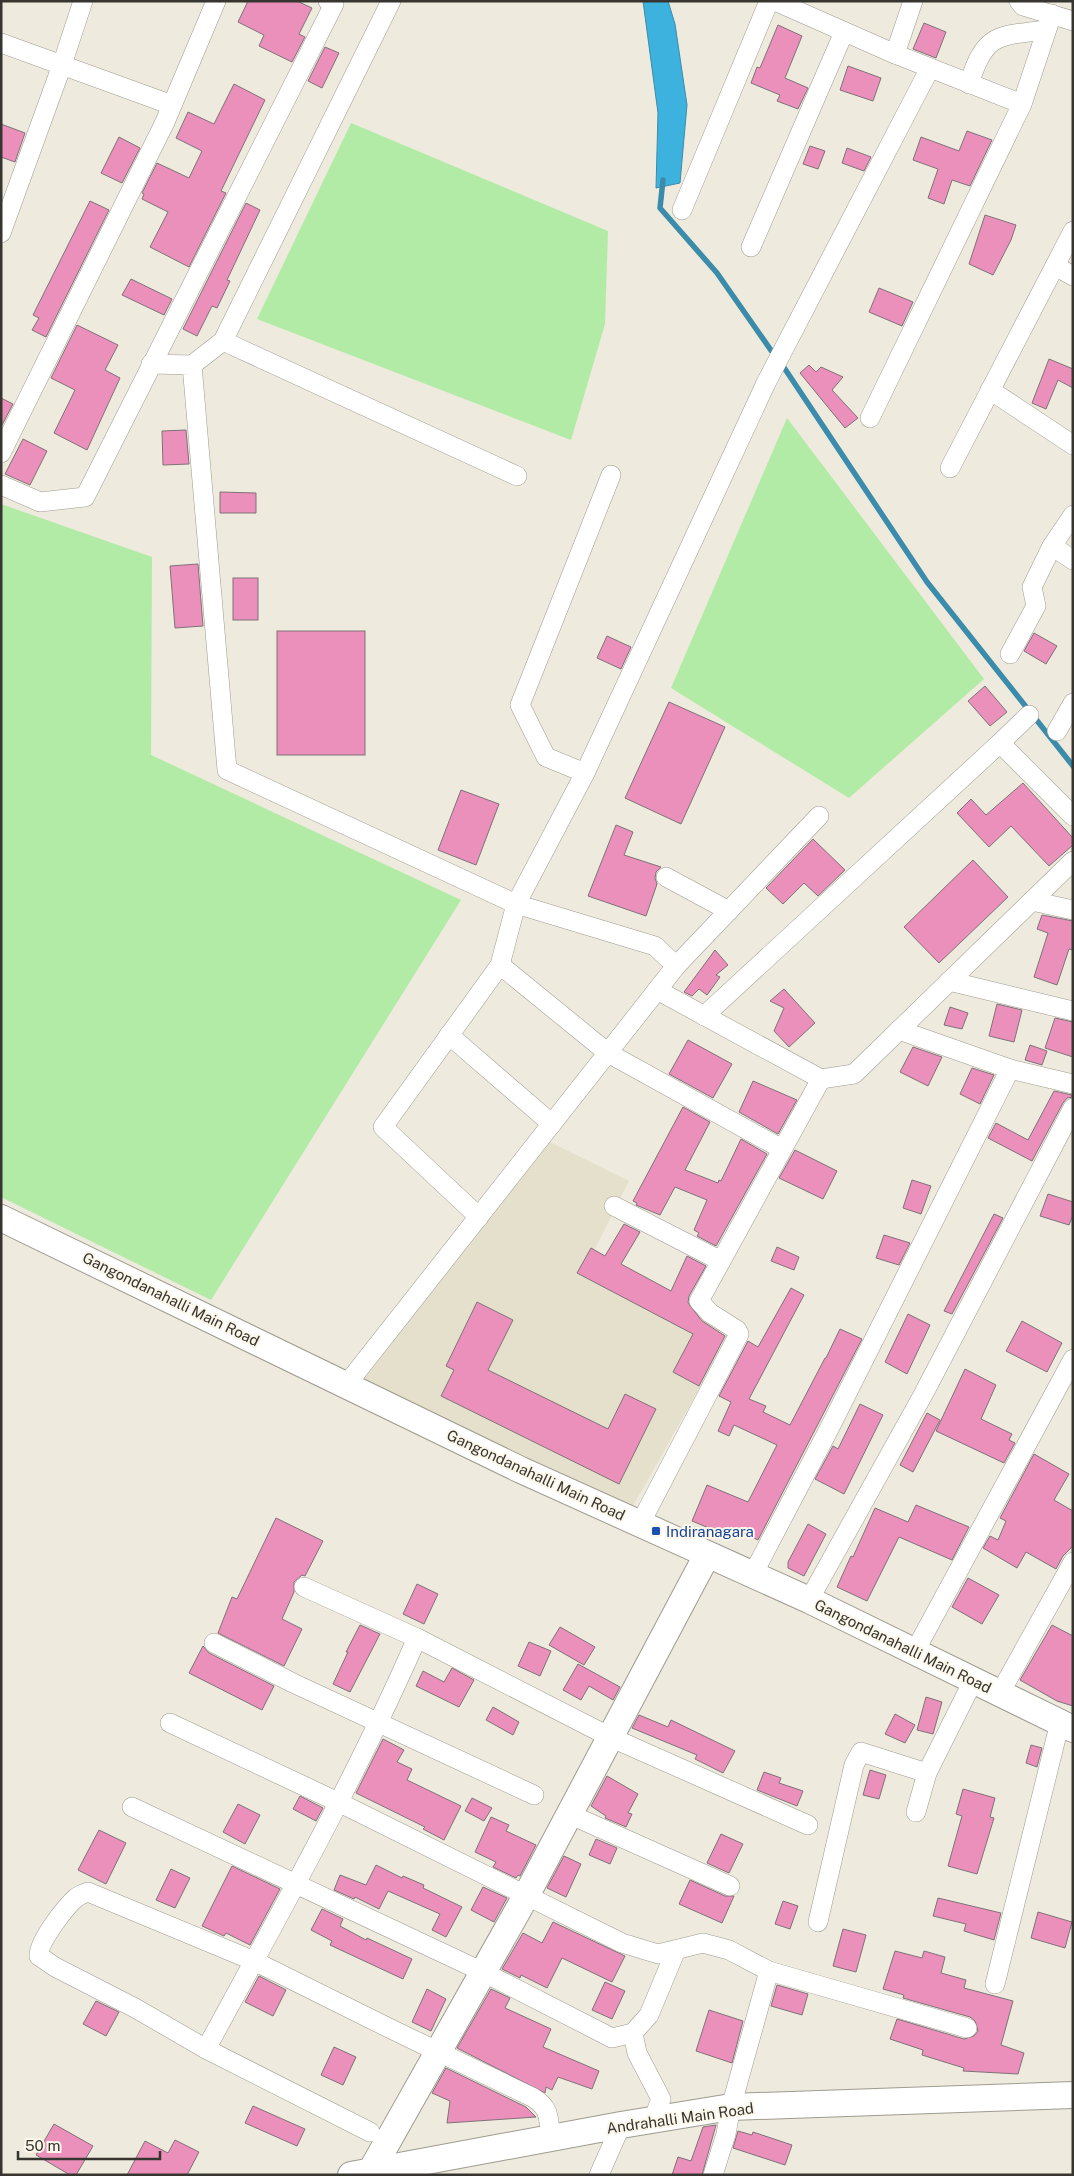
<svg xmlns="http://www.w3.org/2000/svg" width="1074" height="2176" font-family="'Public Sans',sans-serif">
<style>
.built{fill:#e5e0cc}
.green{fill:#b1eba6}
.water{fill:#3db2df;stroke:#3b8caa}
.lines{fill:none;stroke-linecap:round;stroke-linejoin:round}
.stream{stroke:#3b8caa;stroke-width:5.5}
.building{fill:#ea90bb;stroke:#7f7278}
.street-casing{stroke:#9e9b8f;stroke-width:20}
.secondary-casing{stroke:#9e9b8f;stroke-width:28}
.street{stroke:#fff;stroke-width:19}
.secondary{stroke:#fff;stroke-width:26}
.transit-dot{fill:#1a4fb4;stroke:#fbf7ea;stroke-width:2}
.labels{text-anchor:middle;dominant-baseline:central;stroke-width:4;stroke-linejoin:round;paint-order:stroke}
.street-label{font-size:15px;fill:#373530;stroke:#fbf7ea}
.transit-label{font-size:15px;fill:#164399;stroke:#fbf7ea;text-anchor:start}
</style>
<rect width="100%" height="100%" fill="#eeeadd"/>
<!-- built -->
<path class="built" d="M546,1140L629,1181L593,1253L732,1330L633,1506L356,1378Z"/>
<!-- green -->
<g class="green">
<path d="M351,123L608,231L605,324L571,440L257,319Z"/>
<path d="M787,418L984,679L849,798L671,688Z"/>
<path d="M1,504L152,557L151,755L461,900L211,1300L1,1197Z"/>
</g>
<!-- water -->
<path class="water" d="M643,1H668L675,24L687,105L680,183L656,188L658,113Z"/>
<g class="lines">
<!-- stream -->
<g class="stream">
<path d="M663,180L660,208L717,273L775,356"/>
<path d="M781,363L927,582L1073,766"/>
</g>
</g>
<!-- building -->
<g class="building">
<path d="M248,1H297L312,8L299,34L305,37L292,62L259,46L264,35L238,22Z"/>
<path d="M924,23L946,32L936,58L913,49Z"/>
<path d="M778,25L802,36L785,78L808,88L798,109L777,101L780,95L751,83L757,67L760,68Z"/>
<path d="M325,47L339,53L322,88L308,81Z"/>
<path d="M848,66L881,78L873,101L840,90Z"/>
<path d="M234,84L265,100L221,191L226,193L189,267L150,247L168,212L142,199L144,194L142,193L157,163L189,178L202,151L176,138L188,112L214,124Z"/>
<path d="M1,124L25,133L15,162L1,157Z"/>
<path d="M967,131L992,140L970,186L952,180L944,204L928,198L938,169L913,160L921,137L959,151Z"/>
<path d="M119,137L140,148L122,183L101,173Z"/>
<path d="M810,146L825,151L818,169L803,164Z"/>
<path d="M847,148L871,157L864,171L842,163Z"/>
<path d="M90,201L109,210L46,337L32,330L39,318L33,315Z"/>
<path d="M246,203L260,210L227,280L230,281L217,308L212,306L197,336L183,329Z"/>
<path d="M985,215L1016,225L1011,240L993,275L969,264Z"/>
<path d="M131,279L172,299L164,315L122,295Z"/>
<path d="M879,288L913,302L902,326L869,312Z"/>
<path d="M77,325L118,345L105,370L120,378L87,450L54,433L75,390L51,378Z"/>
<path d="M1049,359L1073,369V388L1058,380L1046,409L1032,403Z"/>
<path d="M809,365L816,372L821,367L843,377L832,390L858,418L845,428L800,373Z"/>
<path d="M1,398L13,404L1,427Z"/>
<path d="M186,430L189,464L163,465L162,431Z"/>
<path d="M23,439L47,451L30,485L5,474Z"/>
<path d="M220,492L256,493V513H220Z"/>
<path d="M198,564L203,626L175,628L170,566Z"/>
<rect x="233" y="578" width="25" height="42"/>
<rect x="277" y="631" width="88" height="124"/>
<path d="M1034,633L1057,646L1046,664L1024,651Z"/>
<path d="M607,636L631,647L621,669L597,658Z"/>
<path d="M985,686L1007,712L990,726L968,701Z"/>
<path d="M669,702L725,727L681,824L625,798Z"/>
<path d="M1023,783L1073,838V845L1049,866L1011,826L989,847L957,813L971,799L986,815Z"/>
<path d="M461,790L499,804L476,865L438,850Z"/>
<path d="M616,825L633,832L624,855L661,867L656,872L655,878L657,884L646,916L588,896Z"/>
<path d="M813,839L845,870L818,896L804,883L783,904L766,888Z"/>
<path d="M973,860L1008,897L939,963L904,927Z"/>
<path d="M1042,915L1073,921V950L1069,949L1057,985L1034,977L1048,933L1037,929Z"/>
<path d="M715,950L728,965L716,975L720,977L707,995L699,989L692,996L684,992Z"/>
<path d="M784,989L815,1023L789,1047L774,1031L784,1008L770,1001Z"/>
<path d="M997,1004L1022,1010L1014,1042L989,1036Z"/>
<path d="M950,1007L968,1013L962,1029L944,1025Z"/>
<path d="M1055,1018L1073,1022V1057L1045,1048Z"/>
<path d="M688,1040L732,1064L713,1098L669,1074Z"/>
<path d="M1030,1045L1047,1051L1042,1065L1025,1060Z"/>
<path d="M913,1047L942,1057L928,1086L900,1072Z"/>
<path d="M972,1068L994,1075L980,1104L960,1094Z"/>
<path d="M753,1081L797,1100L778,1134L739,1112Z"/>
<path d="M1054,1091L1072,1095L1073,1097L1067,1098L1063,1103L1032,1161L988,1138L996,1123L1028,1140Z"/>
<path d="M683,1107L710,1122L685,1170L718,1183L719,1180L721,1181L741,1139L767,1154L716,1246L697,1236L699,1233L694,1230L707,1200L675,1187L660,1215L636,1205L637,1203L633,1201Z"/>
<path d="M795,1150L837,1171L823,1199L779,1178Z"/>
<path d="M912,1180L931,1186L921,1214L903,1208Z"/>
<path d="M1048,1194L1073,1202V1215L1069,1225L1040,1216Z"/>
<path d="M994,1214L1003,1218L952,1314L944,1311Z"/>
<path d="M624,1224L640,1232L621,1264L671,1291L687,1256L706,1266L689,1296L688,1303L702,1321L725,1336L699,1386L673,1372L693,1334L577,1273L591,1248L605,1256Z"/>
<path d="M884,1235L910,1243L899,1265L876,1258Z"/>
<path d="M777,1247L799,1257L794,1270L771,1261Z"/>
<path d="M791,1288L804,1295L749,1399L766,1406L763,1412L790,1425L825,1358H826L840,1329L862,1339L758,1540L741,1532L738,1538L722,1531L721,1533L692,1521L707,1485L748,1502L777,1445L734,1425L729,1436L718,1431L731,1402L719,1396L748,1341L758,1347Z"/>
<path d="M477,1302L513,1320L488,1370L608,1429L625,1394L656,1409L619,1484L441,1396L454,1370L446,1366Z"/>
<path d="M908,1314L930,1325L907,1374L885,1362Z"/>
<path d="M1022,1321L1062,1343L1047,1372L1006,1351Z"/>
<path d="M965,1369L996,1385L981,1419L1012,1434L1009,1440L1015,1443L1004,1463L936,1431Z"/>
<path d="M860,1404L883,1415L844,1494L815,1479L833,1446L838,1449Z"/>
<path d="M927,1413L940,1420L913,1472L900,1465Z"/>
<path d="M1034,1454L1069,1474L1054,1500L1073,1511V1546L1063,1556L1056,1569L1026,1552L1017,1568L983,1548L990,1536L998,1540L1006,1521L1000,1518Z"/>
<path d="M916,1505L969,1527L952,1560L899,1537L867,1601L837,1587L851,1556L853,1557L875,1508L908,1522Z"/>
<path d="M276,1518L323,1541L305,1576L302,1575L294,1582V1592L282,1619L302,1629L284,1666L218,1633L232,1597L237,1599Z"/>
<path d="M808,1524L826,1534L804,1576L788,1568V1562Z"/>
<path d="M968,1578L999,1595L982,1624L952,1607Z"/>
<path d="M417,1584L438,1594L424,1624L403,1614Z"/>
<path d="M360,1625L380,1634L350,1692L333,1684L348,1652H346Z"/>
<path d="M1052,1625L1073,1636V1706L1057,1701L1020,1680Z"/>
<path d="M560,1627L595,1647L584,1665L549,1645Z"/>
<path d="M529,1642L551,1651L540,1676L518,1666Z"/>
<path d="M203,1646L209,1653L274,1686L262,1710L189,1673Z"/>
<path d="M578,1664L620,1687L613,1700L589,1686L581,1700L563,1690Z"/>
<path d="M452,1668L474,1680L459,1707L416,1686L423,1671L444,1682Z"/>
<path d="M926,1697L942,1702L933,1734L917,1730Z"/>
<path d="M493,1707L519,1722L513,1735L486,1720Z"/>
<path d="M895,1714L915,1725L905,1743L885,1734Z"/>
<path d="M639,1715L668,1727L671,1720L735,1751L723,1773L695,1759L697,1755L632,1728Z"/>
<path d="M383,1739L404,1750L397,1762L412,1769L407,1780L461,1806L444,1840L423,1829L425,1827L356,1793Z"/>
<path d="M1031,1745L1042,1748L1037,1767L1026,1763Z"/>
<path d="M870,1770L886,1775L879,1799L863,1795Z"/>
<path d="M764,1772L781,1778L779,1783L803,1791L797,1806L757,1790Z"/>
<path d="M607,1776L638,1794L628,1813L632,1814L626,1827L605,1818L606,1816L591,1806Z"/>
<path d="M963,1789L995,1798L990,1817L994,1818L977,1874L948,1866L962,1816L956,1814Z"/>
<path d="M300,1796L323,1808L316,1821L293,1809Z"/>
<path d="M472,1798L492,1808L484,1821L465,1811Z"/>
<path d="M238,1804L260,1815L245,1844L223,1832Z"/>
<path d="M491,1817L509,1825L506,1831L536,1845L520,1876L518,1875L516,1878L493,1867L496,1862L475,1852Z"/>
<path d="M99,1830L126,1843L106,1884L78,1870Z"/>
<path d="M721,1834L743,1844L729,1873L707,1863Z"/>
<path d="M596,1839L617,1848L610,1864L589,1855Z"/>
<path d="M564,1856L581,1864L566,1897L547,1888Z"/>
<path d="M376,1865L402,1878L403,1876L424,1885L423,1888L462,1907L446,1937L432,1930L440,1914L388,1891L379,1909L355,1897L354,1899L334,1890L340,1875L366,1885Z"/>
<path d="M232,1866L280,1889L250,1945L226,1933L224,1936L202,1926Z"/>
<path d="M171,1869L190,1878L175,1908L156,1900Z"/>
<path d="M690,1880L725,1896H734L722,1923L679,1904Z"/>
<path d="M483,1887L507,1898L494,1922L471,1910Z"/>
<path d="M938,1898L1001,1913L994,1940L964,1931L966,1924L933,1916Z"/>
<path d="M783,1901L798,1906L790,1929L775,1924Z"/>
<path d="M322,1909L343,1919L340,1926L366,1940L367,1938L412,1959L403,1979L330,1945L332,1941L311,1930Z"/>
<path d="M1038,1912L1072,1922L1065,1948L1031,1938Z"/>
<path d="M553,1922L625,1956L612,1982L562,1958L547,1988L521,1975L520,1978L502,1969L523,1933L542,1943Z"/>
<path d="M843,1929L866,1935L856,1972L833,1966Z"/>
<path d="M895,1951L922,1958L924,1951L945,1957L941,1973L966,1980L964,1988L1013,2001L1001,2045L1024,2053L1018,2074L963,2071L964,2068L922,2055L923,2050L890,2039L897,2019L964,2039L974,2036L978,2031L975,2021L970,2017L903,1998L904,1995L883,1989Z"/>
<path d="M259,1976L286,1990L273,2016L245,2002Z"/>
<path d="M605,1982L625,1991L612,2019L592,2010Z"/>
<path d="M777,1985L808,1994L802,2015L771,2006Z"/>
<path d="M427,1989L446,1999L431,2031L412,2022Z"/>
<path d="M491,1989L510,1998L505,2008L551,2029L543,2047L599,2071L592,2089L558,2077L552,2090L546,2087L545,2093L457,2048Z"/>
<path d="M96,2001L119,2012L106,2036L83,2024Z"/>
<path d="M709,2010L743,2021L732,2063L696,2051Z"/>
<path d="M334,2047L356,2057L343,2085L321,2075Z"/>
<path d="M446,2068L526,2107L536,2117L447,2123L450,2101L432,2093Z"/>
<path d="M253,2106L305,2129L297,2146L245,2123Z"/>
<path d="M54,2124L93,2146L76,2175H70L36,2155Z"/>
<path d="M716,2125L702,2175H672L678,2157L691,2161L703,2127Z"/>
<path d="M738,2131L752,2135L753,2132L792,2145L785,2165L733,2148Z"/>
<path d="M175,2140L199,2152L187,2175H127L145,2141L168,2153Z"/>
</g>
<g class="lines">
<defs>
<g id="street">
<path d="M775,1L895,54L1022,104"/>
<path d="M1019,1L1023,6L1073,21"/>
<path d="M1,43L172,105"/>
<path d="M895,54L913,1"/>
<path d="M969,84C985,33 997,36 1046,30"/>
<path d="M682,210L769,1"/>
<path d="M1,233L62,65L83,1"/>
<path d="M751,247L844,32"/>
<path d="M1055,266L1073,276"/>
<path d="M223,341L517,476"/>
<path d="M151,364L192,365L227,770L516,904L655,946L676,966"/>
<path d="M192,365L223,341L391,1"/>
<path d="M990,390L1073,445"/>
<path d="M870,418L1022,104L1052,14"/>
<path d="M1,453L165,122L216,1"/>
<path d="M950,468L1073,231"/>
<path d="M1,485L40,502L85,497L334,4L328,1"/>
<path d="M1073,515L1052,546L1073,560"/>
<path d="M1010,654L1036,606L1032,587L1052,546"/>
<path d="M1057,731L1073,703"/>
<path d="M1000,743L1029,715"/>
<path d="M585,773L546,757L520,705L611,475"/>
<path d="M666,877L729,911"/>
<path d="M1032,901L1073,910"/>
<path d="M500,965L608,1053L782,1149"/>
<path d="M949,981L1073,1011"/>
<path d="M657,990L821,1079L854,1074L1073,861"/>
<path d="M704,1016L1000,743L1073,816"/>
<path d="M899,1030L1010,1069"/>
<path d="M449,1035L552,1124"/>
<path d="M614,1206L721,1261"/>
<path d="M479,1217L383,1127L500,965L516,904L585,773L766,383L930,68"/>
<path d="M347,1384L676,966L819,816"/>
<path d="M640,1524L739,1334L737,1330L710,1313L699,1301L821,1079"/>
<path d="M753,1574L828,1431L1010,1069L1073,1084"/>
<path d="M304,1587L417,1638L610,1737L808,1825"/>
<path d="M809,1600L924,1393L1073,1108"/>
<path d="M214,1643L293,1683L534,1795"/>
<path d="M915,1651L1073,1359"/>
<path d="M1000,1693L1073,1562"/>
<path d="M170,1723L340,1803L622,1943L658,1954L703,1943L729,1950L769,1971L967,2028"/>
<path d="M132,1807L483,1972L612,2038L633,2033"/>
<path d="M916,1812L927,1773L973,1681"/>
<path d="M569,1814L730,1886"/>
<path d="M818,1922L854,1765L861,1752L927,1773"/>
<path d="M995,1984L1060,1722"/>
<path d="M206,2049C280,1913 355,1780 417,1638"/>
<path d="M653,2120L661,2099L637,2053L633,2033L649,2015L676,1950"/>
<path d="M370,2132L206,2049L135,2008L55,1967L39,1956C38,1942 66,1906 77,1897C80,1895 85,1893 88,1892L254,1961L391,2029L532,2097C551,2108 548,2118 551,2138"/>
<path d="M599,2175L621,2125"/>
<path d="M713,2175L726,2134L731,2107L769,1971"/>
</g>
<g id="secondary">
<path d="M1,1218L521,1470L809,1600L1073,1729"/>
<path d="M371,2171L526,1896L707,1555"/>
<path d="M351,2175L621,2125L731,2107L1073,2095"/>
</g>
</defs>
<!-- street casing -->
<use href="#street" class="street-casing"/>
<!-- secondary casing -->
<use href="#secondary" class="secondary-casing"/>
<!-- street -->
<use href="#street" class="street"/>
<!-- secondary -->
<use href="#secondary" class="secondary"/>
</g>
<!-- markers -->
<rect class="transit-dot" x="651" y="1526" width="10" height="10" rx="2.5"/>
<g class="labels">
<!-- street labels -->
<g class="street-label">
<text transform="translate(171 1299) rotate(26)">Gangondanahalli Main Road</text>
<text transform="translate(536 1475) rotate(25)">Gangondanahalli Main Road</text>
<text transform="translate(903 1646) rotate(26)">Gangondanahalli Main Road</text>
<text transform="translate(680 2118) rotate(-8)">Andrahalli Main Road</text>
</g>
<!-- transit labels -->
<g class="transit-label">
<text x="666" y="1531">Indiranagara</text>
</g>
</g>
<!-- border -->
<rect width="1074" height="2176" fill="none" stroke="#373530" stroke-width="5"/>
<!-- scale -->
<path d="M18 2151v8h142v-8" fill="none" stroke="#373530" stroke-width="2.5"/>
<text x="25" y="2151" font-size="15" fill="#373530" stroke="#fbf7ea" stroke-width="4" paint-order="stroke">50 m</text>
</svg>
